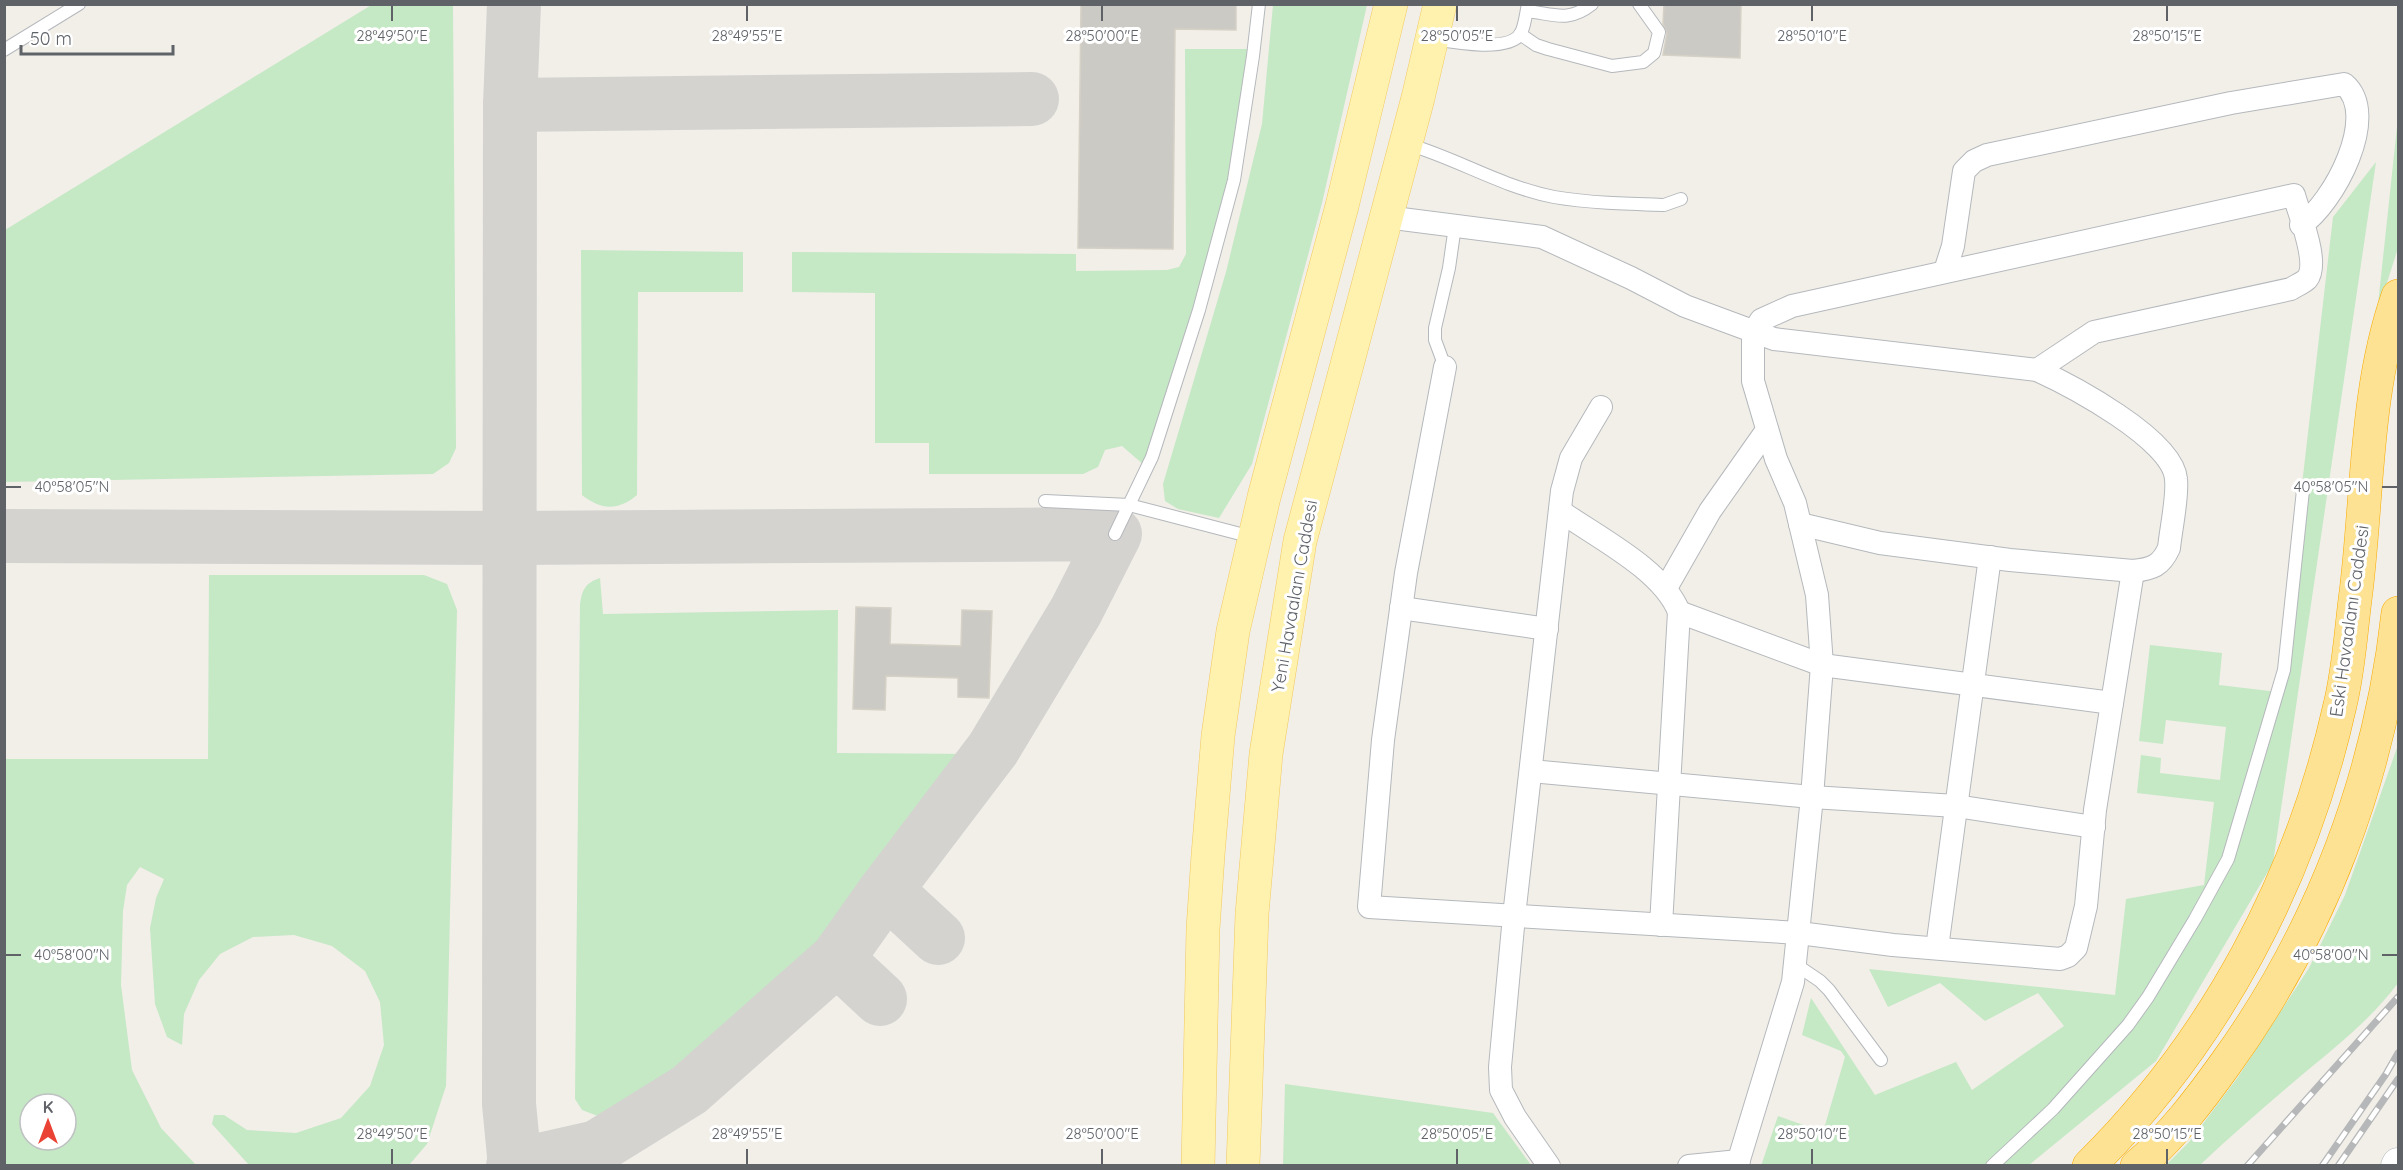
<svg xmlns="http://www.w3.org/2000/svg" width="2403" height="1170" font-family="Quicksand,sans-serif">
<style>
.green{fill:#c5e8c5;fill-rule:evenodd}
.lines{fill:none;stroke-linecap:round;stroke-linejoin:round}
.taxiway{stroke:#d4d3d0;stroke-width:54}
.building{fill:#cccac5;stroke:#d6d1c6;stroke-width:1.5}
.lane-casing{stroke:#b5b8bc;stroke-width:14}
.street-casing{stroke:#b5b8bc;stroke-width:24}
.secondary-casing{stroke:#b6babf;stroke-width:33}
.primary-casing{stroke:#f2c960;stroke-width:34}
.highway-casing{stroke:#f9ab00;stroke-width:34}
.lane{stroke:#fff;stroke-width:12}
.street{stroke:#fff;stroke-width:22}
.secondary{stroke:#fff;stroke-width:32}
.primary{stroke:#fff2af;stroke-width:33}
.highway{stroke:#fde293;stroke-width:33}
.rail-casing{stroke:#b6b7b8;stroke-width:7}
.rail{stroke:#fff;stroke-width:4.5;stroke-dasharray:14;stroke-linecap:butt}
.ticks{fill:none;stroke:#5f6368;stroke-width:2}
.labels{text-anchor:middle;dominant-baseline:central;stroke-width:6;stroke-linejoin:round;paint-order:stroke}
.street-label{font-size:18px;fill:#5f6368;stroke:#fff}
.ticks-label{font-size:15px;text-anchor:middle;fill:#5f6368;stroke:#fff;stroke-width:6;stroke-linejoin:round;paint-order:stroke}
</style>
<rect width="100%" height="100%" fill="#f1efe8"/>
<!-- green -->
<g class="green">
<path d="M373,4L453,5L456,448L449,463L433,474L5,482V230Z"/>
<path d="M1273,5H1367L1322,203L1252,464L1219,518L1178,509L1165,501L1163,484L1226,272L1262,124Z"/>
<path d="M1185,49H1249L1229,179L1194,303L1144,465L1122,446L1105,450L1098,467L1083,474H929V443H875V293L792,292V252L1076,254V271L1167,270L1179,267L1186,254Z"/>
<path d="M2398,115V248L2377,314L2397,127Z"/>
<path d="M2376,162L2273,863L2156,1061L2029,1165L1761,1166L1778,1116L1823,1132L1845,1057L1841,1051L1802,1035L1811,998L1875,1095L1956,1062L1972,1090L2064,1026L2038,993L1985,1021L1940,983L1888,1007L1869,969L2115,995L2126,899L2204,885L2214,802L2137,793L2141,755L2161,758L2160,773L2220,780L2226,727L2166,720L2163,744L2139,741L2150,645L2222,653L2219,685L2278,692L2333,217Z"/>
<path d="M581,250L743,252V292H638L637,495C618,511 601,510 582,495Z"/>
<path d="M209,575H424L447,584L457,610L446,1086L427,1144L409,1165H249L212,1124L214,1115H224L247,1130L296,1133L341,1118L370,1086L384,1045L380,1002L365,971L332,946L294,935L253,937L220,954L199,980L184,1014L182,1045L167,1037L155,1004L150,928L156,898L164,879L140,867L127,885L123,911L121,985L132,1070L161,1128L196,1165H5V759H208ZM30,1104H66V1140H30Z"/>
<path d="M600,578L603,614L838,610L837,753L977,754L844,919L737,1026L641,1107L606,1119L582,1110L575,1099L580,605C582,590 585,583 600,578Z"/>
<path d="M2398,745V983C2372,1018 2337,1046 2303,1074C2268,1104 2233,1134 2200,1165H2166L2190,1141L2238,1077L2309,968L2345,895Z"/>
<path d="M1285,1084L1493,1113L1531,1165H1283Z"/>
</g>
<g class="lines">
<!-- taxiway -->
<g class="taxiway">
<path d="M514,4L510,105L509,1104L515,1166"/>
<path d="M510,105L1032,99"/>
<path d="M4,536L511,538L1115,534L1076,611L993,749L886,890L938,938"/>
<path d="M880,999L837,959L886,890"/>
<path d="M513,1166L597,1147L689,1090L837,959"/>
</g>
</g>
<!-- building -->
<g class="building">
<path d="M1081,4H1236V30L1175,29L1173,249L1078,248Z"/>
<path d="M1664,4H1741L1740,58L1663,55L1667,33L1663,24Z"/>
<path d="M856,607L891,608L890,644L961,646L962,610L992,611L989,698L958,697V678L886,676L885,710L853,709Z"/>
</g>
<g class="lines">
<defs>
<g id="lane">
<path d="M1527,11C1554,14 1568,23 1592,4"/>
<path d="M1520,34L1536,45L1548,49L1612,66L1643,62L1654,53L1659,32L1639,4"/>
<path d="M1433,39C1451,42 1510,53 1521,33C1525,25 1526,13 1528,4"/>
<path d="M4,50L79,4"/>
<path d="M1407,144C1456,158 1502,187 1554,197C1589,203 1628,204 1664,205L1681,199"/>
<path d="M1445,367L1435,340V328L1449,268L1455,226"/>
<path d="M1045,501L1129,505L1252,537"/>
<path d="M1115,534L1152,457L1199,310L1234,180L1253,56L1259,4"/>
<path d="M1795,964L1820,981L1829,990L1881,1060"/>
<path d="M1992,1166L2053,1109L2128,1025L2148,997L2195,919L2228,859L2284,670L2303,490"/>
</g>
<g id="street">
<path d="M1386,217L1542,237L1631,278L1685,306L1774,339L2037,370C2070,385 2173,439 2176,479C2178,497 2171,528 2169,548C2161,566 2152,569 2133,571L2010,560L1880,543L1800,524"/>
<path d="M1945,271L1953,246L1964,171L1974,161L1987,155L2231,103L2344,84C2381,115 2333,204 2301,225"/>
<path d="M1445,367L1406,573L1383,740L1369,907L1799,933L1893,945L2060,959L2068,956L2076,948L2086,906L2095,810L2133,571"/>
<path d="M1560,511C1597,537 1663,570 1679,612L1661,925"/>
<path d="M1666,588L1710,511L1767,430"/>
<path d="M1401,608L1547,629"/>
<path d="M1679,612L1822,665L2112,703"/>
<path d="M1531,771L1812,797L1956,806L2094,827"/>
<path d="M1937,948L1990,557"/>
<path d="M1549,1166L1515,1117L1501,1090L1500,1067L1514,916L1562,491L1571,458L1601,407"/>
<path d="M1689,1166L1739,1161"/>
<path d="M1737,1166L1793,982L1812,797L1822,665L1817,595L1795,503L1776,459L1753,381V333L1761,320L1792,306L2294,195C2299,214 2320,263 2307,279C2303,283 2295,286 2291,289L2094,332L2037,370"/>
</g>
<path id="secondary" d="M2397,1166L2398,1164"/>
<g id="primary">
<path d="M1198,1166L1203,929L1208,855L1218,736L1233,631L1264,497L1342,206L1391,4"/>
<path d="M1243,1166L1252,914L1266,754L1300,541L1418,98L1440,4"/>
</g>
<g id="highway">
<path d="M2089,1166C2216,1040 2301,880 2340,705C2349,669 2351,629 2356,592C2368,494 2365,390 2398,296"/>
<path d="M2137,1166C2171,1138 2201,1098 2226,1063C2322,930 2380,775 2398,613"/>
</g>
</defs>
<!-- lane casing -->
<use href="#lane" class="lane-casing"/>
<!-- street casing -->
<use href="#street" class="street-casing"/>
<!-- secondary casing -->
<use href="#secondary" class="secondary-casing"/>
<!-- primary casing -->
<use href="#primary" class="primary-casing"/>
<!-- highway casing -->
<use href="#highway" class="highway-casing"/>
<!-- lane -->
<use href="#lane" class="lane"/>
<!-- street -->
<use href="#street" class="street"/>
<!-- secondary -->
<use href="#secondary" class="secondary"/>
<!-- primary -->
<use href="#primary" class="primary"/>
<!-- highway -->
<use href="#highway" class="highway"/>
<defs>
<g id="rail">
<path d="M2247,1166L2398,997"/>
<path d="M2322,1166L2386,1074L2398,1053"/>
<path d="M2338,1166L2398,1079"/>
</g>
</defs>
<!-- rail casing -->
<use href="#rail" class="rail-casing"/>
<!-- rail -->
<use href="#rail" class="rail"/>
</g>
<!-- ticks -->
<path class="ticks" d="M392,6V21M747,6V21M1102,6V21M1457,6V21M1812,6V21M2167,6V21M6,487H21M2382,487H2397M6,955H21M2382,955H2397M392,1149V1164M747,1149V1164M1102,1149V1164M1457,1149V1164M1812,1149V1164M2167,1149V1164"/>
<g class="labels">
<!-- street labels -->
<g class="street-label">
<text transform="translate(1294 596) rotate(-80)">Yeni Havaalanı Caddesi</text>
<text transform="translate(2349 621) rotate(-82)">Eski Havaalanı Caddesi</text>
</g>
</g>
<g class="ticks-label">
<text x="392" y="41">28°49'50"E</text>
<text x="747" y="41">28°49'55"E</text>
<text x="1102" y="41">28°50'00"E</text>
<text x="1457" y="41">28°50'05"E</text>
<text x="1812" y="41">28°50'10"E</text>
<text x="2167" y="41">28°50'15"E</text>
<text x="72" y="492">40°58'05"N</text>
<text x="2331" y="492">40°58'05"N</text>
<text x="72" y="960">40°58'00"N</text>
<text x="2331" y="960">40°58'00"N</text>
<text x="392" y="1139">28°49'50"E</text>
<text x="747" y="1139">28°49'55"E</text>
<text x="1102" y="1139">28°50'00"E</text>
<text x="1457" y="1139">28°50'05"E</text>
<text x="1812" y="1139">28°50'10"E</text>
<text x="2167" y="1139">28°50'15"E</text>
</g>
<!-- border -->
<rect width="2403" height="1170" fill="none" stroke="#5f6368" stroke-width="12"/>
<!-- north arrow -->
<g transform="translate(48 1122)"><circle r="28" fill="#ffffff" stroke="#bfc1c3" stroke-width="1.5"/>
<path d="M0-4.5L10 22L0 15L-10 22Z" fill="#ea4335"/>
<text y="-9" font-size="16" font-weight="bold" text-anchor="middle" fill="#5f6368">K</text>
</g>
<!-- scale -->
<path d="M21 45v9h152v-9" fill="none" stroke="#5f6368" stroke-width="3"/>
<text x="30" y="45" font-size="18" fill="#5f6368" stroke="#ffffff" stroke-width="4.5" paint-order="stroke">50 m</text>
</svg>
